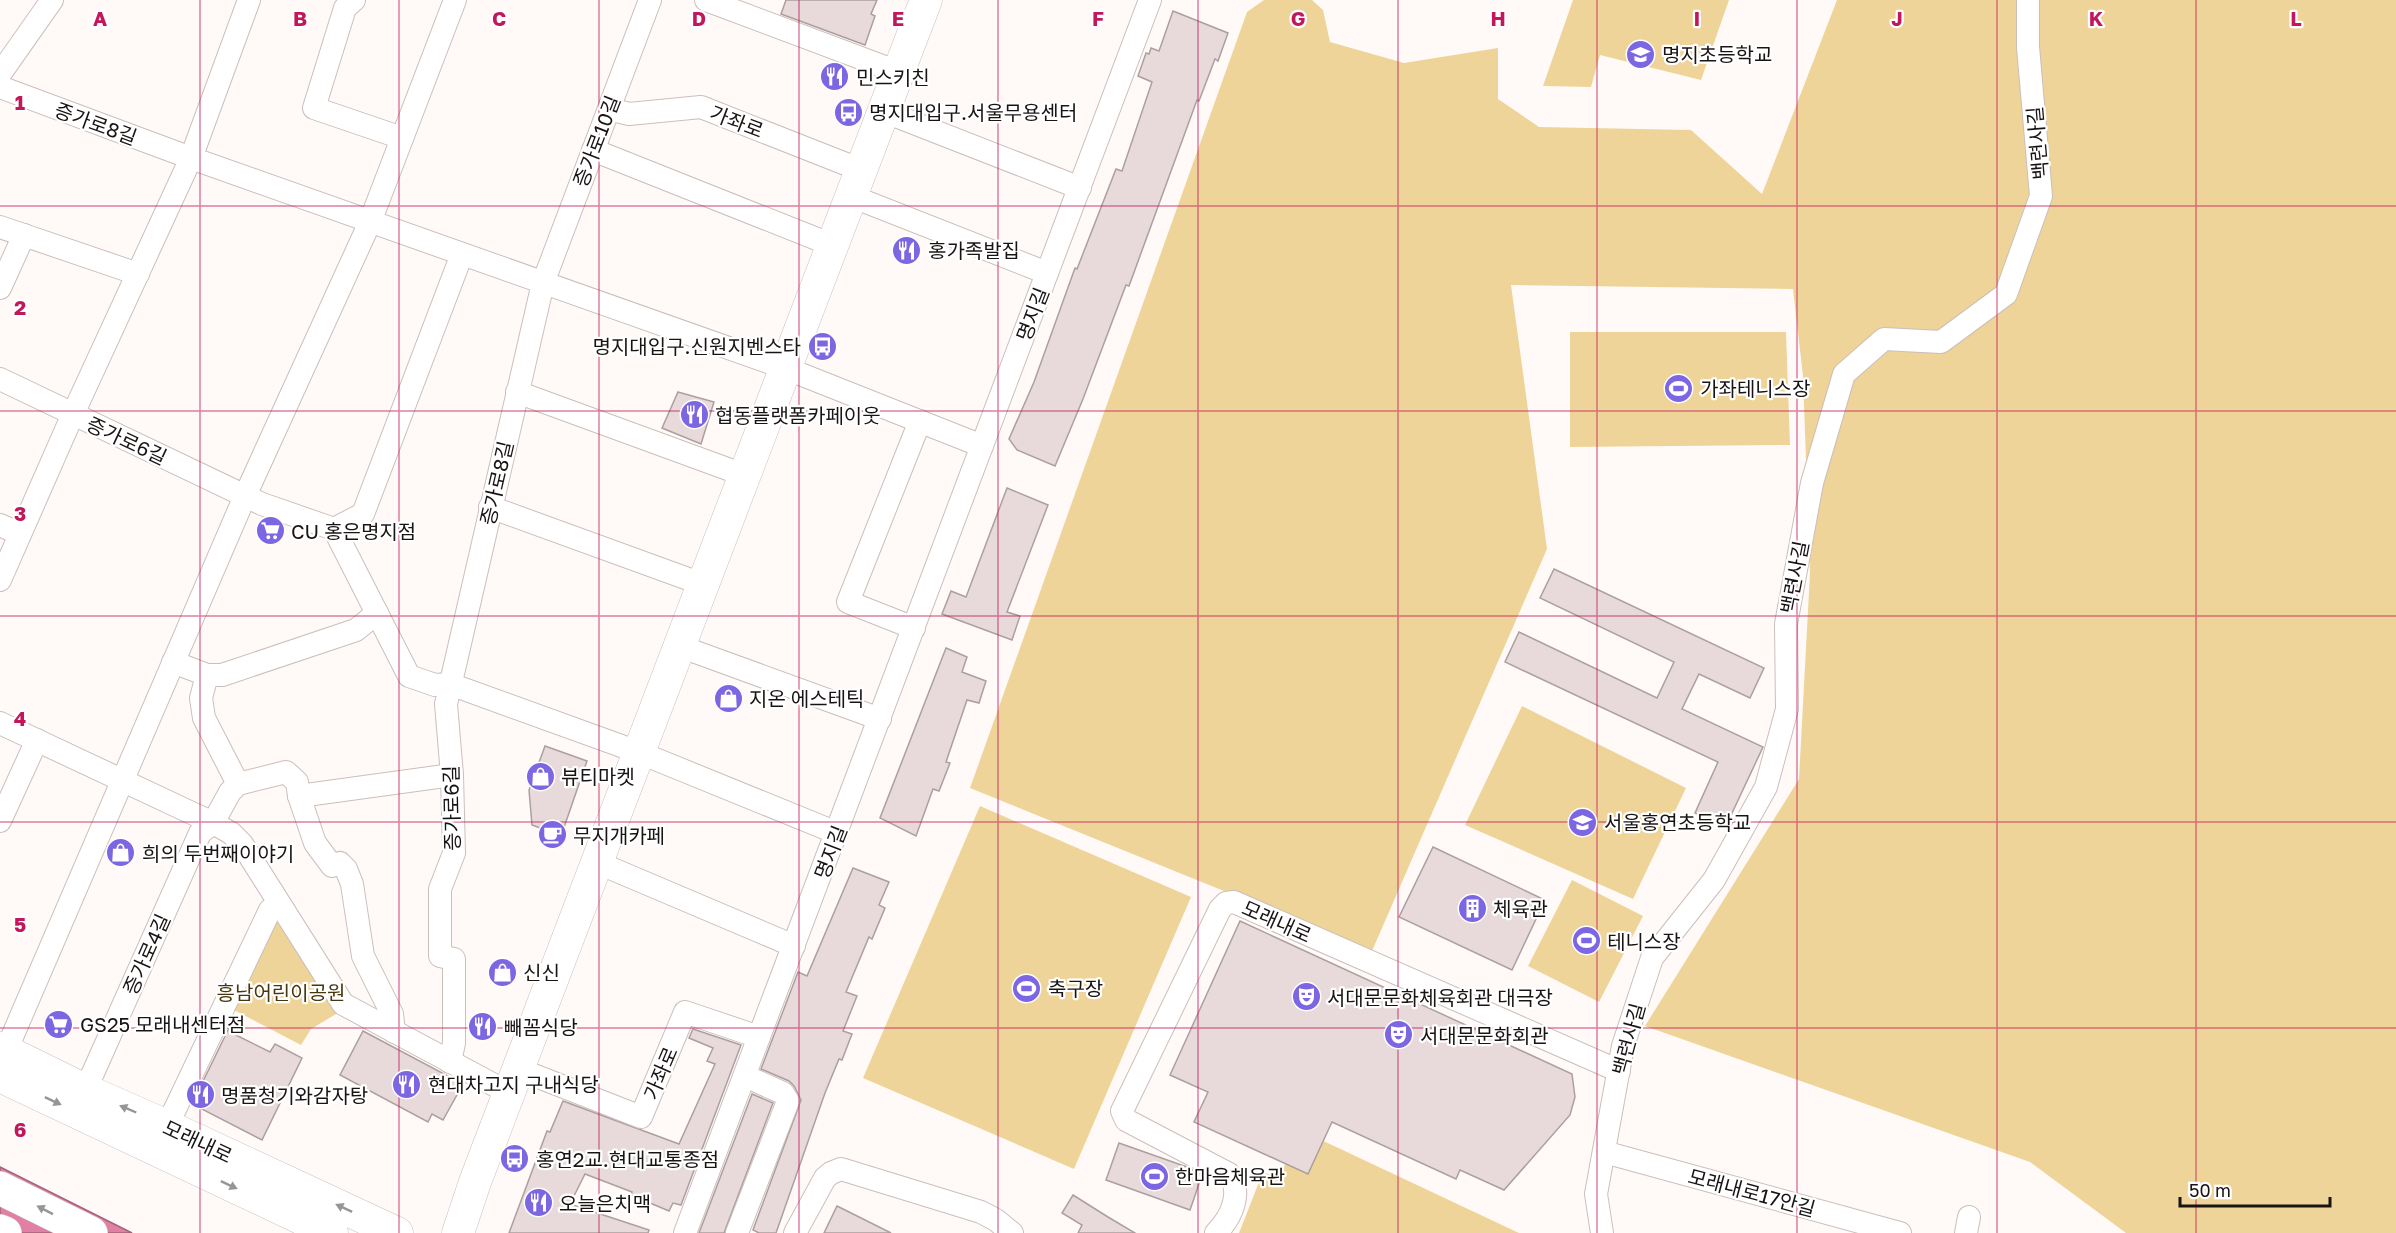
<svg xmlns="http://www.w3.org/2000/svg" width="2396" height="1233" font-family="'Golos Text','Noto Sans KR',sans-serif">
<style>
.green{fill:#eed498}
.water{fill:#e080a5;stroke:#a46079;stroke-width:1.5}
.building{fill:#e8dada;stroke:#ac9f9f;stroke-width:1.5}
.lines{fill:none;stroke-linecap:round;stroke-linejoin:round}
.minor-casing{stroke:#cbbfba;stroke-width:24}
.secondary-casing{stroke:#cbbfba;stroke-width:33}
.trunk-casing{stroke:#cbbfba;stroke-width:34}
.minor{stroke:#fff;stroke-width:22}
.secondary{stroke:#fff;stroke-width:32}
.trunk{stroke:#fff;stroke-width:33}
.oneway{fill:#979595}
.grid{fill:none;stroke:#c2185b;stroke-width:1.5;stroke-opacity:0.55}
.labels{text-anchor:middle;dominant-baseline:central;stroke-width:4.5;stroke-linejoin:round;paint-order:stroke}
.poi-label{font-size:20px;fill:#181413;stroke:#fff;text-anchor:start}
.street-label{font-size:20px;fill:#181413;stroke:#fff}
.park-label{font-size:20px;fill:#47370c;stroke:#fff}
.grid-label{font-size:20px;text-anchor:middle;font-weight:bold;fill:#c2185b;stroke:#fff;stroke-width:4.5;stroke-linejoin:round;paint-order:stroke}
</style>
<rect width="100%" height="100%" fill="#fffaf8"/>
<!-- green -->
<g class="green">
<path d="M1264,0H1312L1323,10L1330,42L1404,63L1498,48V99L1539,127L1691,130L1762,194L1837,0H2396V1233H2126L2030,1162L1645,1026L1799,779L1810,573L1803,376L1793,289L1511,285L1547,549L1372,951L970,788L1247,12Z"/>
<path d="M1573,0H1729L1701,80L1600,55L1591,87L1543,86Z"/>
<path d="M1570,332H1786L1790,445L1570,447Z"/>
<path d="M1522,706L1686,788L1633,899L1465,825Z"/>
<path d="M980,806L1191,897L1074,1169L863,1078Z"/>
<path d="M1572,880L1643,916L1599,1002L1528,966Z"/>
<path d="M281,922L341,1011L311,1029L301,1045L232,1009L272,924Z"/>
<path d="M1298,1129L1519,1233H1239L1263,1172L1280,1178Z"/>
</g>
<!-- water -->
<path class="water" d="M0,1167L132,1233H0Z"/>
<!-- building -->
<g class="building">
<path d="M786,0H877L871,14L875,16L865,45L781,14Z"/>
<path d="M1173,11L1228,33L1218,61L1215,59L1199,101L1197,100L1129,286L1126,285L1083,399L1055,466L1017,450L1009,439L1034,382L1075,268L1077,269L1116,169L1122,171L1152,82L1138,76L1146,53L1149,54L1151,48L1159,51Z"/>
<path d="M678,392L714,402L701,444L662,428Z"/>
<path d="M1007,488L1048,505L1007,612L1020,616L1012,640L942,614L951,591L966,597Z"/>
<path d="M1554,569L1764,668L1750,698L1699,674L1682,709L1763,747L1725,828L1695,813L1718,762L1505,662L1519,632L1657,698L1674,662L1540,598Z"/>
<path d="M946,648L967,657L962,672L986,681L979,703L967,700L946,762L950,763L939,791L933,789L916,836L880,818Z"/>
<path d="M545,746L587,761L561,836L532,825L529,790Z"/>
<path d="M1433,847L1545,900L1512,970L1399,917Z"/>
<path d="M853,868L889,882L879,905L885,908L872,939L869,937L846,992L857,996L843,1031L852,1034L842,1060L839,1059L825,1093L776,1233H759L753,1230L801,1100L794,1086L789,1081L761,1069L798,972L807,976Z"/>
<path d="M1240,921L1572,1074L1575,1097L1570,1115L1504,1190L1460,1170L1456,1179L1332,1122L1308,1174L1194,1122L1208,1092L1170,1075Z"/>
<path d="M229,1028L235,1031L234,1034L270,1052L275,1044L302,1058L262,1140L192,1104Z"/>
<path d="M693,1029L741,1045L681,1205L673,1203L669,1211L631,1195L632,1192L585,1174L570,1204L649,1230L648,1233H509L547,1131L550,1132L563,1101L679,1144L715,1064L707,1061L713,1048L689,1038Z"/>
<path d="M363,1031L463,1084L443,1120L432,1114L428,1122L340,1075Z"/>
<path d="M752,1094L773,1103L724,1233H699Z"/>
<path d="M1119,1143L1187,1167L1202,1175L1190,1210L1106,1180Z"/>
<path d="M1073,1195L1108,1217L1135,1233H1078L1082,1225L1062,1213Z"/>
<path d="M837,1206L891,1233H824Z"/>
</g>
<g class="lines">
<defs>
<g id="minor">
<path d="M354,0L345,8L314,108L402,138"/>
<path d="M706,0L898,72"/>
<path d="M0,74L52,0"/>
<path d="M0,87L191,158L785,368L982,446"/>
<path d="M609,109L629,114L701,107L861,170"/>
<path d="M883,111L1080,188"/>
<path d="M593,150L832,245"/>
<path d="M851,196L1047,273"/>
<path d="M0,227L138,274"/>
<path d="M0,288L24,235"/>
<path d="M0,379L262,504L334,529L409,676L435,685L450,684L638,752L837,833"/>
<path d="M517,392L744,475"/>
<path d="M490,507L702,584"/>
<path d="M0,525L20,534"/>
<path d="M334,529L363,514L462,254"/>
<path d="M0,580L73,414L191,158L249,0"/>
<path d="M914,628L848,602L920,421"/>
<path d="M679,646L880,719"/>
<path d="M173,662L207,675H222L356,630L377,613"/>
<path d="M207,675L201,698L204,718L238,784"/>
<path d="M0,723L213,823L231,833L242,844L343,1004L509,1093"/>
<path d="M299,796L452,775"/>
<path d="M0,821L37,740"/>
<path d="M596,862L794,946"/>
<path d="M6,1051L245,496L370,222L455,0"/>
<path d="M450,1062L454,1043V959L440,956V889L454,853L452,775L446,704L543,283L650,0"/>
<path d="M518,1069L641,1117L685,1012L759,1037"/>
<path d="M83,1089L93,1073L200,833L213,823L230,792L238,784L286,772L297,782L299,796L315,843L332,866L340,863L346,869L352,884L363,956L392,1014L394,1032"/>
<path d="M167,1126L270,910L278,904"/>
<path d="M1604,1152L1900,1233"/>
<path d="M685,1233L1150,0"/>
<path d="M737,1233L788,1101L783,1093L745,1076"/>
<path d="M795,1233L825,1178L831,1173L841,1169L981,1212L996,1220L1012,1233"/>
<path d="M1216,1233C1231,1218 1243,1193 1229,1174L1126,1120L1122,1111L1220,909L1226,903L1234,902L1619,1071"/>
<path d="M1602,1233L1596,1194L1623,1046L1652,958L1714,880L1766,787L1787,709L1786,624L1812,483L1844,374L1884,339L1941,342L2006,294L2041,196L2028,47V0"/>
<path d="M1966,1233L1969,1217"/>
</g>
<g id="secondary">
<path d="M0,1048L83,1089L167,1126L397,1233"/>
<path d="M0,1076L332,1233"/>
<path d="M458,1233L475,1182L926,0"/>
</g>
<g id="trunk">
<path d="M0,1188L91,1233"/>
<path d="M0,1231L5,1233"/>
</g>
</defs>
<!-- minor casing -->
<use href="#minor" class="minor-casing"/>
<!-- secondary casing -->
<use href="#secondary" class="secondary-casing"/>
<!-- trunk casing -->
<use href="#trunk" class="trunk-casing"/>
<!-- minor -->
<use href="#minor" class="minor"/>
<!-- secondary -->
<use href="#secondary" class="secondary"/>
<!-- trunk -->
<use href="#trunk" class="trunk"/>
</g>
<!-- one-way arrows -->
<defs><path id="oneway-solid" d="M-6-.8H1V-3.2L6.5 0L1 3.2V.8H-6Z" transform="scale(1.5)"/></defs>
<g class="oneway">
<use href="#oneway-solid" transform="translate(53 1101) rotate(25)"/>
<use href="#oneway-solid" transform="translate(128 1109) rotate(-157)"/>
<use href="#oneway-solid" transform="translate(229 1185) rotate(25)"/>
<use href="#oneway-solid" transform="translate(344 1208) rotate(-155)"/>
<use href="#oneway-solid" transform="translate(45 1210) rotate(-153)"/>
</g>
<!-- grid -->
<path class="grid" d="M200,0V1233M399,0V1233M599,0V1233M799,0V1233M998,0V1233M1198,0V1233M1398,0V1233M1597,0V1233M1797,0V1233M1997,0V1233M2196,0V1233M0,206H2396M0,411H2396M0,616H2396M0,822H2396M0,1028H2396"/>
<!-- icons -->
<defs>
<symbol id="school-disc" viewBox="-11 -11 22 22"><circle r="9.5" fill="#7c66e1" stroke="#fff"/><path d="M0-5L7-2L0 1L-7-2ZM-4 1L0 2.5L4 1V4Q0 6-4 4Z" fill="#fff"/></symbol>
<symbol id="restaurant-disc" viewBox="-11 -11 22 22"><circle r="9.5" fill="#7c66e1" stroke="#fff"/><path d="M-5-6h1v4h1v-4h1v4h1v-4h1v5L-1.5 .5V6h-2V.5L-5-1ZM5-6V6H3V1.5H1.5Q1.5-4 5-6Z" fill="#fff"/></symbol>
<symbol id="bus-disc" viewBox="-11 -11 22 22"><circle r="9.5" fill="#7c66e1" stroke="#fff"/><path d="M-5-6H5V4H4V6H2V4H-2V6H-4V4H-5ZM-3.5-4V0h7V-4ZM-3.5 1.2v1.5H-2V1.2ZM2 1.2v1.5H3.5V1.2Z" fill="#fff"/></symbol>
<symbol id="stadium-disc" viewBox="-11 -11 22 22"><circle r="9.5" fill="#7c66e1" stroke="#fff"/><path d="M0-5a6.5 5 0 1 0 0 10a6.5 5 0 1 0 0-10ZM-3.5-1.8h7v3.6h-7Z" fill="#fff"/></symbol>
<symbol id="supermarket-disc" viewBox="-11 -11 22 22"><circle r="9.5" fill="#7c66e1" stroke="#fff"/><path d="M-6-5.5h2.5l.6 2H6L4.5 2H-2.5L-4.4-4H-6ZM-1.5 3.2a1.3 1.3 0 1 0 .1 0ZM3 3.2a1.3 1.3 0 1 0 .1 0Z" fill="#fff"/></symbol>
<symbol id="shop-disc" viewBox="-11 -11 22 22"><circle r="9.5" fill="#7c66e1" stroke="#fff"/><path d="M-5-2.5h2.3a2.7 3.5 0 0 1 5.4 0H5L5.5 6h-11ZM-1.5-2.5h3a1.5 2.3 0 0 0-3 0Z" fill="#fff"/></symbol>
<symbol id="cafe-disc" viewBox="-11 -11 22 22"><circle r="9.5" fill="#7c66e1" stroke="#fff"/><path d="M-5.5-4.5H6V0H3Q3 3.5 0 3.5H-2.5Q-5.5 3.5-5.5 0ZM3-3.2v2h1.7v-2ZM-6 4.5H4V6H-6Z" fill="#fff"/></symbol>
<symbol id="building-disc" viewBox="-11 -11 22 22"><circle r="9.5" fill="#7c66e1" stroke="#fff"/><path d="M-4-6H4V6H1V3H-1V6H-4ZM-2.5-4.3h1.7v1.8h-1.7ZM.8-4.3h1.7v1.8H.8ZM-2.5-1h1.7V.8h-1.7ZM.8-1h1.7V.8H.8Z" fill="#fff"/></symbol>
<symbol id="theatre-disc" viewBox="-11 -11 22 22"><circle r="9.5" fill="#7c66e1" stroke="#fff"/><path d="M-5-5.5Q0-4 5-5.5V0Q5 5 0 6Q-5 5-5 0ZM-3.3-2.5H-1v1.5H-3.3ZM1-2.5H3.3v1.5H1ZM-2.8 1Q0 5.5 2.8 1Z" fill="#fff"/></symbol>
</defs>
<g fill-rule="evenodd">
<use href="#school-disc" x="1624" y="38" width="33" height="33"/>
<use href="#restaurant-disc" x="818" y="60" width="33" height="33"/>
<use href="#bus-disc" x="832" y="96" width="33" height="33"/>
<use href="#restaurant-disc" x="890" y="234" width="33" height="33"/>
<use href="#bus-disc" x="806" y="330" width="33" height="33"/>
<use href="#stadium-disc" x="1662" y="372" width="33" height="33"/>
<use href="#restaurant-disc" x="678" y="398" width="33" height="33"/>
<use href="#supermarket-disc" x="254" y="514" width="33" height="33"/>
<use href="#shop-disc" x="712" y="682" width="33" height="33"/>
<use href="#shop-disc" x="524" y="760" width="33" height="33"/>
<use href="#school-disc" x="1566" y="806" width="33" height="33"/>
<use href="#cafe-disc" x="536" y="818" width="33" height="33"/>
<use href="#shop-disc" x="104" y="836" width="33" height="33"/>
<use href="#building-disc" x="1456" y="892" width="33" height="33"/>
<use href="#stadium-disc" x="1570" y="924" width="33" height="33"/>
<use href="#shop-disc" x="486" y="956" width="33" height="33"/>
<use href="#stadium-disc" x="1010" y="972" width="33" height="33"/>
<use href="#theatre-disc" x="1290" y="980" width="33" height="33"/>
<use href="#supermarket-disc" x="42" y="1008" width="33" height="33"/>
<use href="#restaurant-disc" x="466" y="1010" width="33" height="33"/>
<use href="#theatre-disc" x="1382" y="1018" width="33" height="33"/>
<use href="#restaurant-disc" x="390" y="1068" width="33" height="33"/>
<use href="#restaurant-disc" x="184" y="1078" width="33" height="33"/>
<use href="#bus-disc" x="498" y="1142" width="33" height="33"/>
<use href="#stadium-disc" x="1138" y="1160" width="33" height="33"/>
<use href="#restaurant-disc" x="522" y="1186" width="33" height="33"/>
</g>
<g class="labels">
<!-- poi labels -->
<g class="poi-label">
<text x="1662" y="54">명지초등학교</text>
<text x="856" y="77">민스키친</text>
<text x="869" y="112">명지대입구.서울무용센터</text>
<text x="928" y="250">홍가족발집</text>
<text x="801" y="346" text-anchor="end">명지대입구.신원지벤스타</text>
<text x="1700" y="388">가좌테니스장</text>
<text x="715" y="415">협동플랫폼카페이웃</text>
<text x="291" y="531">CU 홍은명지점</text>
<text x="749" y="698">지온 에스테틱</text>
<text x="561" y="776">뷰티마켓</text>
<text x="1604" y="822">서울홍연초등학교</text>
<text x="573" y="835">무지개카페</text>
<text x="142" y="853">희의 두번째이야기</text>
<text x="1493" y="908">체육관</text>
<text x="1607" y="941">테니스장</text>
<text x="523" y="972">신신</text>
<text x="1048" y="988">축구장</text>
<text x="1327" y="997">서대문문화체육회관 대극장</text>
<text x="80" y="1024">GS25 모래내센터점</text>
<text x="504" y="1027">빼꼼식당</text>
<text x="1420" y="1035">서대문문화회관</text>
<text x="428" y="1084">현대차고지 구내식당</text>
<text x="221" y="1095">명품청기와감자탕</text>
<text x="536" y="1159">홍연2교.현대교통종점</text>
<text x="1175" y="1176">한마음체육관</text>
<text x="559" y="1203">오늘은치맥</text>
</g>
<!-- street labels -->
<g class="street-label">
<text transform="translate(737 121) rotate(21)">가좌로</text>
<text transform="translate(96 123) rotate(20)">증가로8길</text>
<text transform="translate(596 141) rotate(-69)">증가로10길</text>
<text transform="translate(2037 143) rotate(-95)">백련사길</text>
<text transform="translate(1032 314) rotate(-69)">명지길</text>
<text transform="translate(127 440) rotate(25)">증가로6길</text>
<text transform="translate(496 483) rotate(-77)">증가로8길</text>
<text transform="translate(1794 577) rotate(-79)">백련사길</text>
<text transform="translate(451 808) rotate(-91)">증가로6길</text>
<text transform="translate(830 852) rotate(-69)">명지길</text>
<text transform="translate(1277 921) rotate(24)">모래내로</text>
<text transform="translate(146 954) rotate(-66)">증가로4길</text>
<text transform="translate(1628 1039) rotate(-75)">백련사길</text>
<text transform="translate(660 1073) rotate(-67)">가좌로</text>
<text transform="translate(198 1141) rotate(25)">모래내로</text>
<text transform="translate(1752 1192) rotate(15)">모래내로17안길</text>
</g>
<!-- park labels -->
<g class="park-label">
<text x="281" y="992">흥남어린이공원</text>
</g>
</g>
<g class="grid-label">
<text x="100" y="26">A</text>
<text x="300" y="26">B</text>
<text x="499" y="26">C</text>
<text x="699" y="26">D</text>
<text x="898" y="26">E</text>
<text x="1098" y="26">F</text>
<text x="1298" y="26">G</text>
<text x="1498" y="26">H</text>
<text x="1697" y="26">I</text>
<text x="1897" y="26">J</text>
<text x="2096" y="26">K</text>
<text x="2296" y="26">L</text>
<text x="20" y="110">1</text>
<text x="20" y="315">2</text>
<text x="20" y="521">3</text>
<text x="20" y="726">4</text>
<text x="20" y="932">5</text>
<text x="20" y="1137">6</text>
</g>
<!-- scale -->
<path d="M2180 1197v9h150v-9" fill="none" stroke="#181413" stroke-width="3"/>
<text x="2189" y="1197" font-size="18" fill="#181413" stroke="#ffffff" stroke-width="4.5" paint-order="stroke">50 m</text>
</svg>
